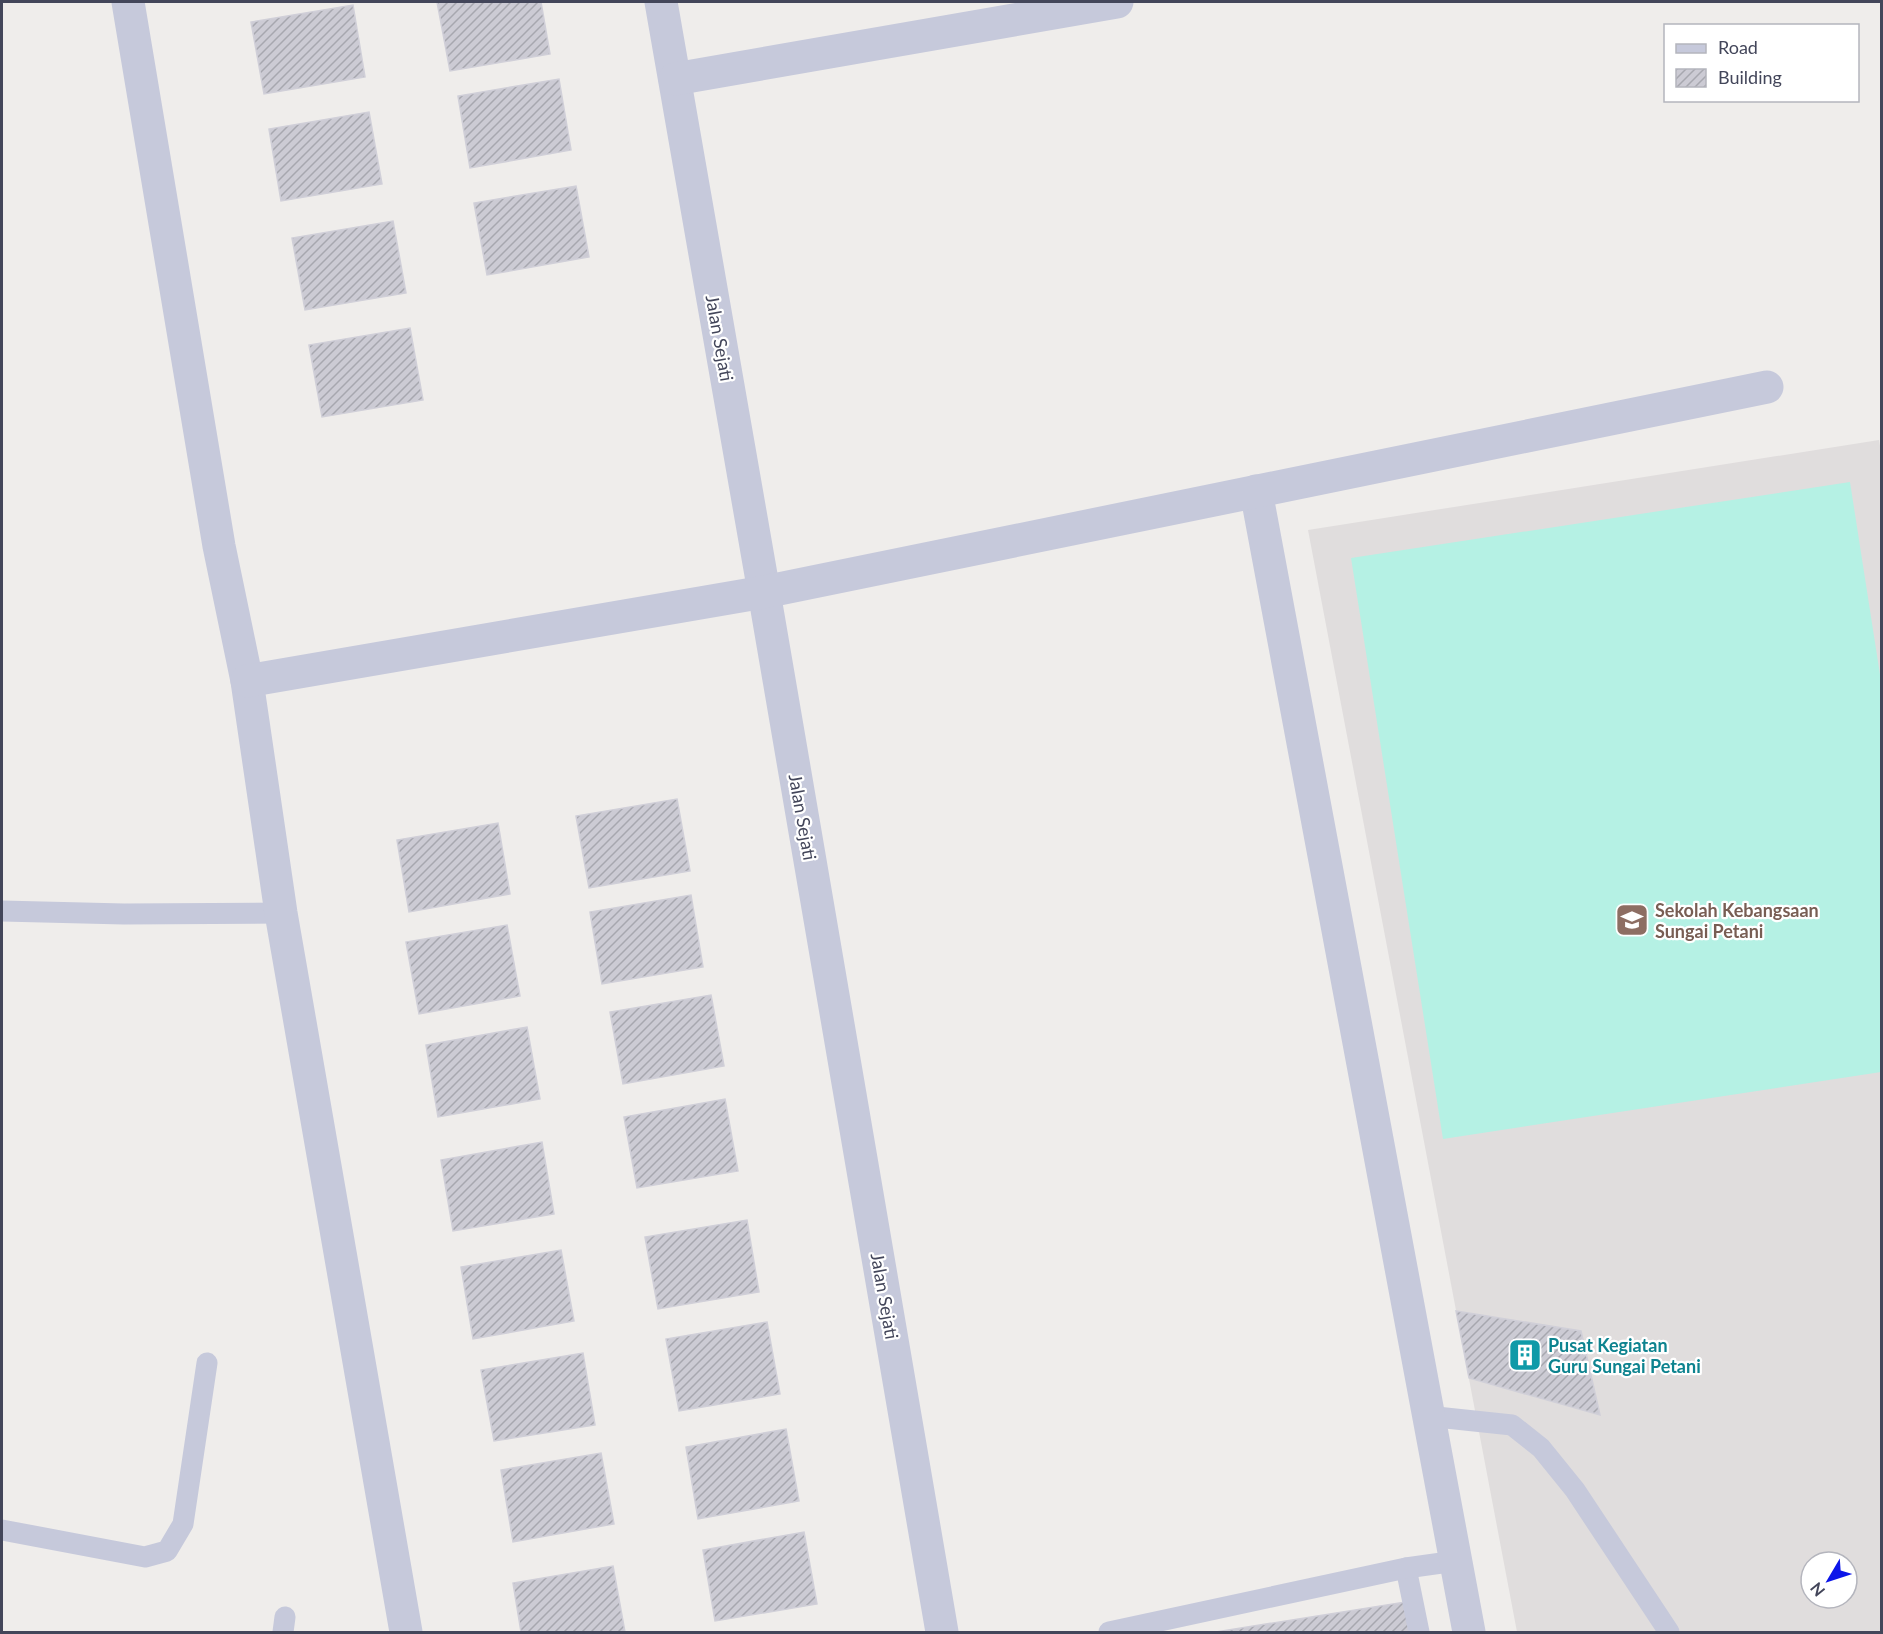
<svg xmlns="http://www.w3.org/2000/svg" width="1883" height="1634" font-family="Lato,sans-serif">
<style>
.education{fill:#e0dddd;fill-rule:evenodd}
.pitch{fill:#b5f1e4}
.building{fill:url(#building-hatch);stroke:#d0cfd8;stroke-width:1.5}
.lines{fill:none;stroke-linecap:round;stroke-linejoin:round}
.service{stroke:#c6c9db;stroke-width:21}
.minor{stroke:#c6c9db;stroke-width:33}
.labels{text-anchor:middle;dominant-baseline:central;stroke-width:4.5;stroke-linejoin:round;paint-order:stroke}
.street-label{font-size:18px;fill:#43465a;stroke:#fff}
.education-label{font-size:18px;font-weight:bold;fill:#785e54;stroke:#fff;text-anchor:start}
.culture-label{font-size:18px;font-weight:bold;fill:#0d838f;stroke:#fff;text-anchor:start}
</style>
<defs>
<pattern id="building-hatch" width="6" height="6" patternUnits="userSpaceOnUse" patternTransform="scale(1.5)"><rect width="6" height="6" fill="#cccbd4"/><path d="M-1 1l2-2M0 6l6-6M5 7l2-2" fill="none" stroke="#a7a7af"/></pattern>
</defs>
<rect width="100%" height="100%" fill="#efedeb"/>
<!-- education -->
<path class="education" d="M1879,440L1882,458L1881,1632H1517L1308,530ZM1811,1562H1847V1598H1811Z"/>
<!-- pitch -->
<path class="pitch" d="M1850,482L1881,681V1072L1443,1139L1351,558Z"/>
<!-- building -->
<g class="building">
<path d="M437,2H541L550,54L450,71Z"/>
<path d="M353,5L365,77L264,94L251,22Z"/>
<path d="M559,79L571,150L470,168L458,96Z"/>
<path d="M369,112L382,184L281,201L269,129Z"/>
<path d="M576,186L589,257L487,275L474,203Z"/>
<path d="M393,221L406,293L305,310L292,238Z"/>
<path d="M410,328L423,400L322,417L309,345Z"/>
<path d="M677,799L690,871L589,888L576,816Z"/>
<path d="M498,823L510,894L409,912L397,840Z"/>
<path d="M691,895L703,967L602,984L590,912Z"/>
<path d="M507,925L520,996L419,1014L406,942Z"/>
<path d="M711,995L724,1066L623,1084L610,1012Z"/>
<path d="M527,1027L540,1099L438,1117L426,1045Z"/>
<path d="M725,1099L738,1171L637,1188L624,1117Z"/>
<path d="M542,1142L554,1214L453,1231L441,1160Z"/>
<path d="M747,1220L759,1292L658,1309L645,1237Z"/>
<path d="M561,1250L574,1321L473,1339L461,1267Z"/>
<path d="M1456,1311L1581,1331L1600,1415L1469,1378Z"/>
<path d="M767,1322L780,1394L679,1411L666,1339Z"/>
<path d="M583,1353L595,1425L494,1441L481,1370Z"/>
<path d="M786,1429L799,1501L698,1519L686,1447Z"/>
<path d="M601,1453L614,1524L513,1542L501,1470Z"/>
<path d="M804,1532L817,1604L715,1621L703,1550Z"/>
<path d="M613,1566L625,1632H521L513,1583Z"/>
<path d="M1405,1602L1410,1632H1216Z"/>
</g>
<g class="lines">
<!-- service -->
<g class="service">
<path d="M2,911L124,914L281,913"/>
<path d="M1427,1416L1512,1425L1541,1448L1575,1490L1669,1632"/>
<path d="M2,1530L145,1557L167,1551L183,1524L207,1363"/>
<path d="M1406,1568L1419,1632"/>
<path d="M283,1632L285,1617"/>
<path d="M1109,1632L1406,1568L1456,1561"/>
</g>
<!-- minor -->
<g class="minor">
<path d="M128,2L219,546L247,681L281,913L406,1632"/>
<path d="M661,2L764,592L942,1632"/>
<path d="M675,79L1117,2"/>
<path d="M1256,491L1469,1632"/>
<path d="M247,681L764,592L1767,387"/>
</g>
</g>
<!-- icons -->
<defs>
<symbol id="school-square" viewBox="-11 -11 22 22"><rect x="-9" y="-9" width="18" height="18" rx="4" fill="#8d6e63" stroke="#fff"/><path d="M0-5L7-2L0 1L-7-2ZM-4 1L0 2.5L4 1V4Q0 6-4 4Z" fill="#fff"/></symbol>
<symbol id="building-square" viewBox="-11 -11 22 22"><rect x="-9" y="-9" width="18" height="18" rx="4" fill="#0f9aa8" stroke="#fff"/><path d="M-4-6H4V6H1V3H-1V6H-4ZM-2.5-4.3h1.7v1.8h-1.7ZM.8-4.3h1.7v1.8H.8ZM-2.5-1h1.7V.8h-1.7ZM.8-1h1.7V.8H.8Z" fill="#fff"/></symbol>
</defs>
<g fill-rule="evenodd">
<use href="#school-square" x="1613" y="901" width="38" height="38"/>
<use href="#building-square" x="1506" y="1336" width="38" height="38"/>
</g>
<g class="labels">
<!-- street labels -->
<g class="street-label">
<text transform="translate(720 338) rotate(80)">Jalan Sejati</text>
<text transform="translate(803 817) rotate(80)">Jalan Sejati</text>
<text transform="translate(885 1296) rotate(80)">Jalan Sejati</text>
</g>
<!-- education labels -->
<g class="education-label">
<text x="1655" y="910">Sekolah Kebangsaan<tspan x="1655" dy="21">Sungai Petani</tspan></text>
</g>
<!-- culture labels -->
<g class="culture-label">
<text x="1548" y="1345">Pusat Kegiatan<tspan x="1548" dy="21">Guru Sungai Petani</tspan></text>
</g>
</g>
<!-- border -->
<rect width="1883" height="1634" fill="none" stroke="#43465a" stroke-width="6"/>
<!-- legend -->
<rect x="1664" y="24" width="195" height="78" fill="#ffffff" stroke="#b4b5bd" stroke-width="1.5"/>
<rect x="1676" y="44" width="30" height="9" fill="#c6c9db" stroke="#b4b5bd" stroke-width="1.5"/>
<text x="1718" y="54" font-size="18" fill="#43465a">Road</text>
<rect x="1676" y="69" width="30" height="18" fill="url(#building-hatch)" stroke="#b4b5bd" stroke-width="1.5"/>
<text x="1718" y="84" font-size="18" fill="#43465a">Building</text>
<!-- north arrow -->
<g transform="translate(1829 1580) rotate(231)"><circle r="28" fill="#ffffff" stroke="#b4b5bd" stroke-width="1.5"/>
<path d="M0-4.5L10 22L0 15L-10 22Z" fill="#0c16e9"/>
<text y="-9" font-size="16" font-weight="bold" text-anchor="middle" fill="#43465a">N</text>
</g>
</svg>
